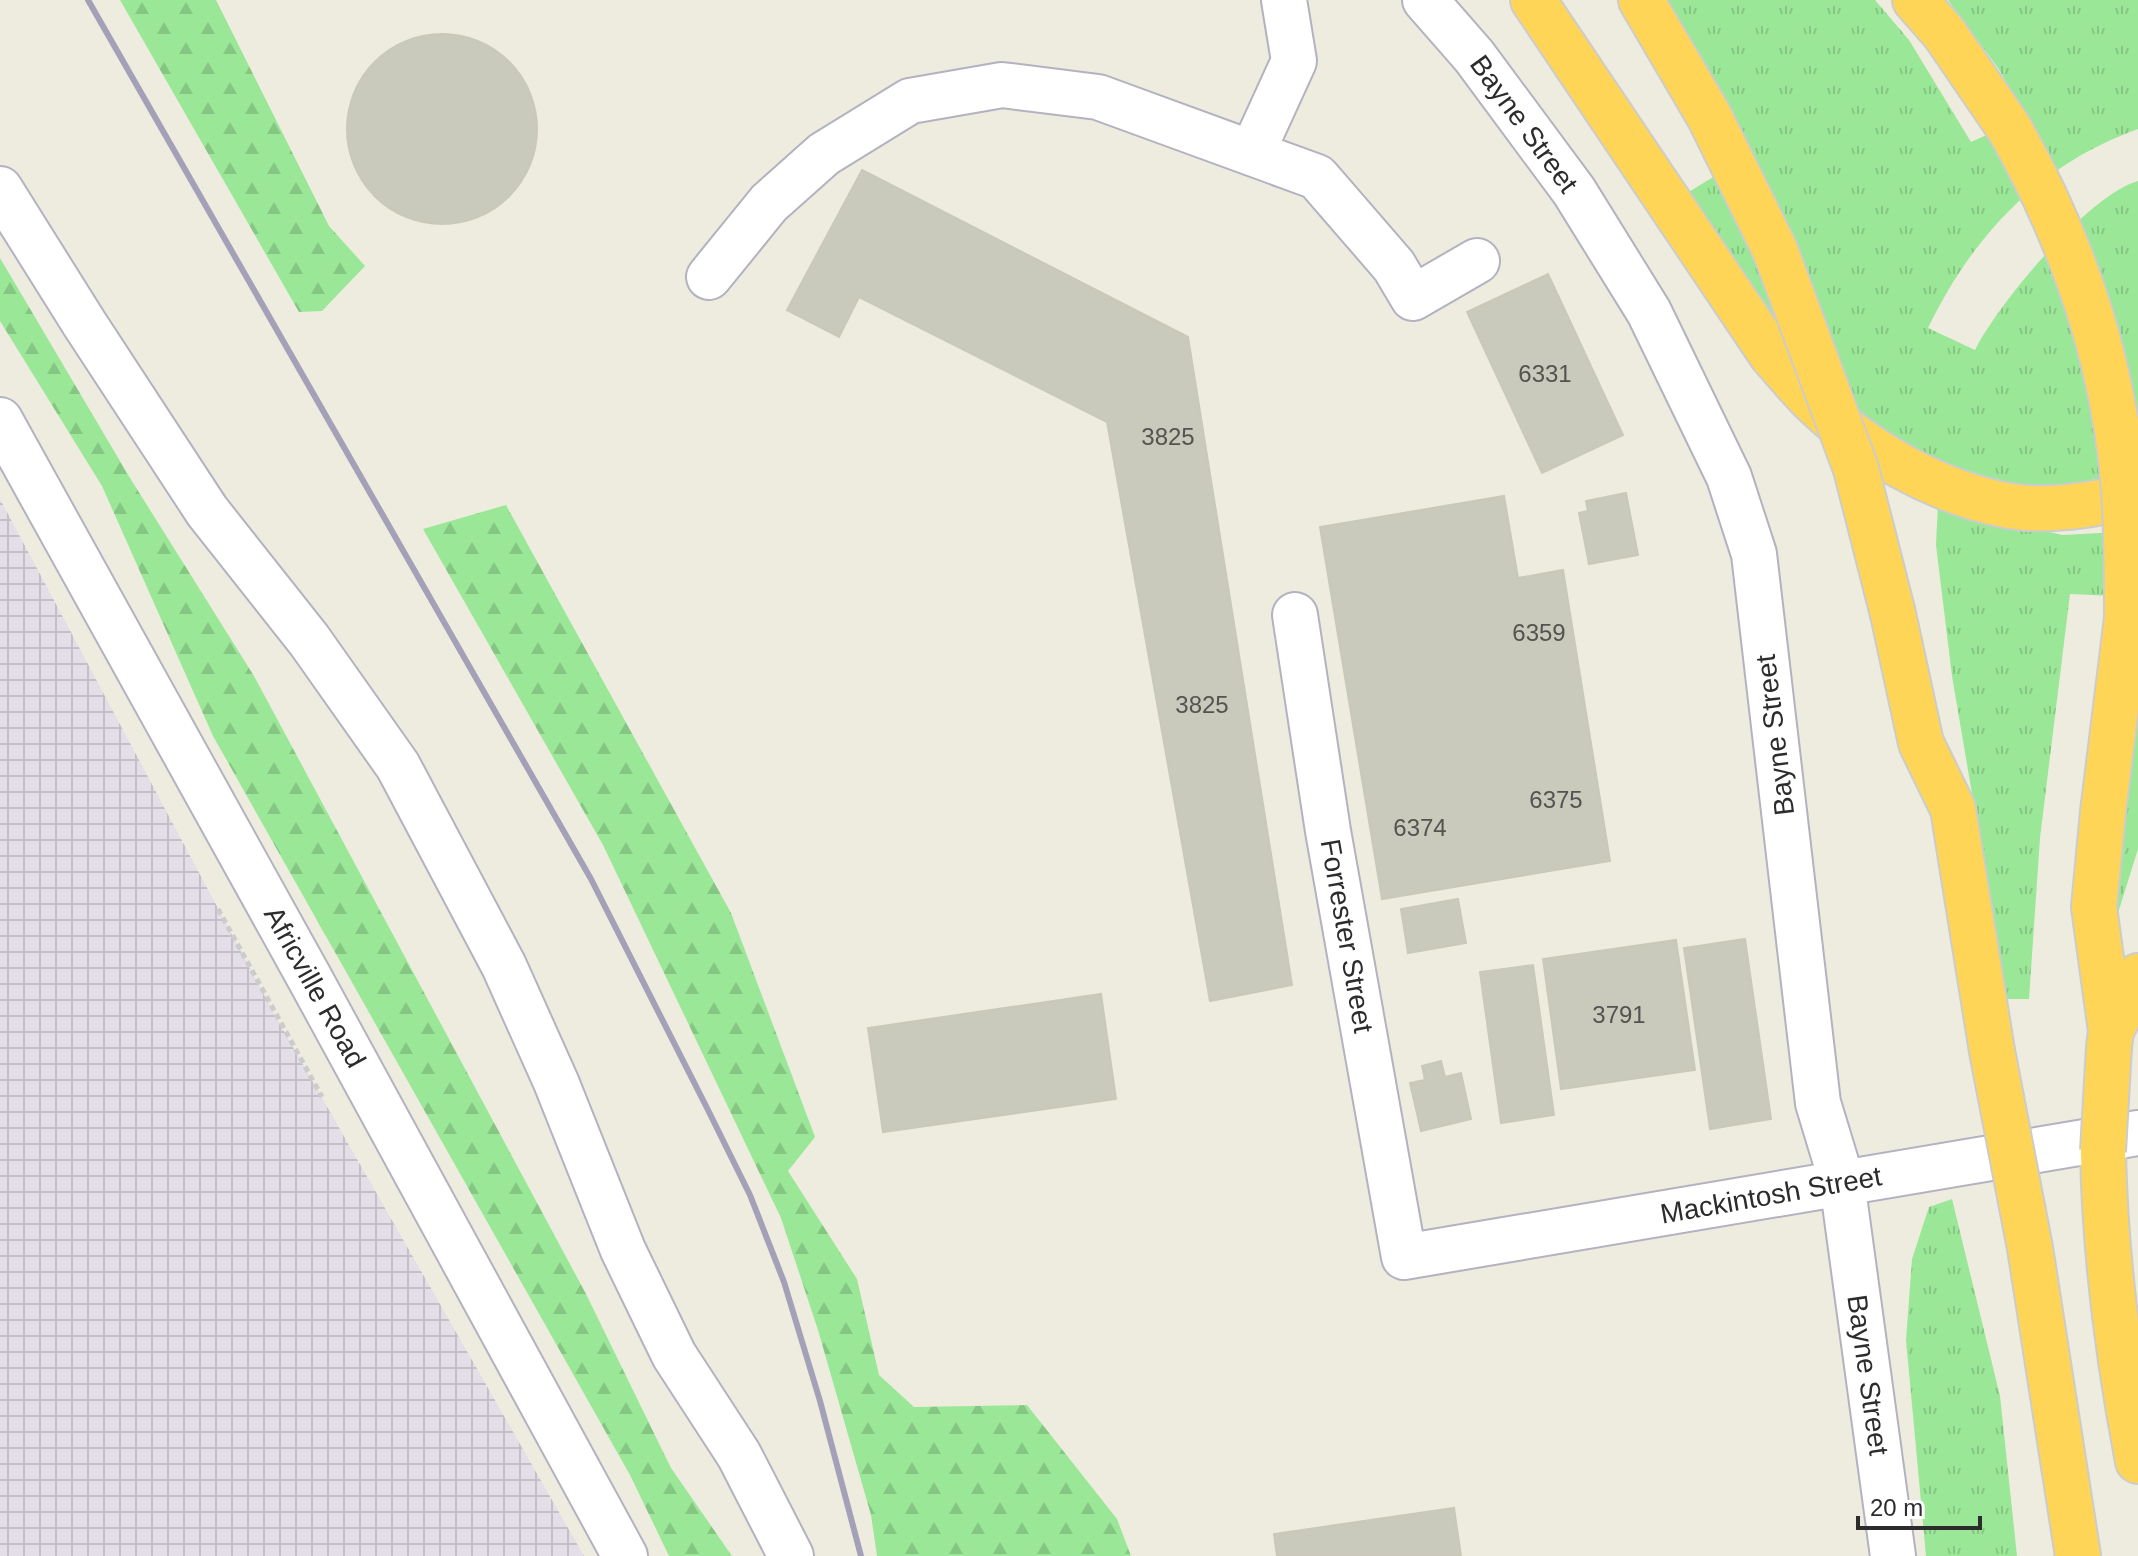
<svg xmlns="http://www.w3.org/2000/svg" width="2138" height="1556" font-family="Arial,sans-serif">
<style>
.industrial{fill:url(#industrial-grid)}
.grass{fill:url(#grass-tufts)}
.forest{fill:url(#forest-firs)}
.building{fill:#c9c9bc;stroke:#cac9b7;stroke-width:2}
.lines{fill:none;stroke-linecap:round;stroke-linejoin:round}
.minor-casing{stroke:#b3b2c0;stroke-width:48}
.highway-casing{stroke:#ccc;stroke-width:48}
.path{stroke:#ccc;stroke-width:5;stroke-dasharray:6 4;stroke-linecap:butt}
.minor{stroke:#fff;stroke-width:44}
.highway{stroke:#ffd558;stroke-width:44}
.rail{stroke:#a4a0b7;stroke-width:6}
.highway-bridge-casing{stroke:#ccc;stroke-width:48;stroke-linecap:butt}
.highway-bridge{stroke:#ffd558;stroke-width:44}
.labels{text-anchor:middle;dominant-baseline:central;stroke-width:6;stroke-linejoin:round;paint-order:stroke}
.number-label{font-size:24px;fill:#535350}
.street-label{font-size:28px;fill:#2c2c2c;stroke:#fff}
</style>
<defs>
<pattern id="industrial-grid" width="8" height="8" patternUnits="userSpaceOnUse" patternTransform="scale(2)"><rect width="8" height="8" fill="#e3dee7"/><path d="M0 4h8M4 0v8" fill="none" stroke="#c3bfc6"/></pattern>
<pattern id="grass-tufts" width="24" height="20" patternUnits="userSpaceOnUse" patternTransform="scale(2)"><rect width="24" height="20" fill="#9ae798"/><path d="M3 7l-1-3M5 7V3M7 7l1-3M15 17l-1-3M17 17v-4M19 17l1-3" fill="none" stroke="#85c683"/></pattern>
<pattern id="forest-firs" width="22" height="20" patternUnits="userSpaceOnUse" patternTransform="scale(2)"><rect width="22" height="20" fill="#9ae798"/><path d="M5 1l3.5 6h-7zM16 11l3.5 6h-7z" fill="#85c683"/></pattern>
</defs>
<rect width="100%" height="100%" fill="#eeecde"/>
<!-- industrial -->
<path class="industrial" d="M0,499L278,1021L584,1556H0Z"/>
<!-- grass -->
<g class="grass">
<path d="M1664,0H1875L1909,40L1971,142L2027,117L1998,68L1948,0H2138V129C2040,164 1973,235 1928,328L1975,350C1998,304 2088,195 2138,181V474L2067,488L2008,483L1941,462L1890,440L1792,352L1687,193L1748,156Z"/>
<path d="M1938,504L2062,535L2138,531V849L2108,945L2136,597L2070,594L2040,838L2029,999H2007L1952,676L1936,545Z"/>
<path d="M1952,1199L2000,1396L2017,1556H1926L1906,1340L1912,1259L1929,1207Z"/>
</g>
<!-- forest -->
<g class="forest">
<path d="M120,0H216L329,226L365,266L322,311L299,312Z"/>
<path d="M0,258L130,478L254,676L586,1294L671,1468L732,1556H669L630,1475L213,736L102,486L0,321Z"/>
<path d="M506,505L731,913L815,1137L788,1171L857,1279L879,1375L914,1407L1027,1405L1117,1519L1131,1556H877L871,1515L818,1330L781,1218L603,845L423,529Z"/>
</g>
<!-- building -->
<g class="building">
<circle cx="442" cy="129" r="95"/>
<path d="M862,170L1188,337L1292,985L1210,1001L1107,422L859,297L839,337L787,310Z"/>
<path d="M1548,274L1623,435L1542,473L1467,312Z"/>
<path d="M1626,493L1638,555L1589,564L1579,513L1588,511L1586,501Z"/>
<path d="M1504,496L1518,578L1563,570L1610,861L1382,899L1320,527Z"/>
<path d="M1458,899L1466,943L1408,953L1401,909Z"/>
<path d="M1745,939L1771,1119L1710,1129L1684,948Z"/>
<path d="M1676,940L1695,1070L1561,1089L1543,959Z"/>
<path d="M1533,965L1554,1115L1501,1123L1480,972Z"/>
<path d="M1101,994L1116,1099L883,1132L868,1028Z"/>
<path d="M1441,1061L1445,1077L1461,1073L1471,1119L1421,1131L1410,1083L1425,1080L1422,1066Z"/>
<path d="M1454,1508L1461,1556H1277L1274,1534Z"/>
</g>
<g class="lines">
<defs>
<g id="minor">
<path d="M1425,0L1474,56L1574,191L1649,312L1729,477L1754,554L1818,1103L1842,1182L1893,1556"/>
<path d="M1252,153L1294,61L1284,0"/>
<path d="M0,189L84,323L207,511L309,640L398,766L504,966L556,1082L623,1250L674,1355L739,1455L791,1556"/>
<path d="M709,277L769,203L824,154L910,101L1002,85L1098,97L1317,177L1394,266L1413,298L1477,261"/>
<path d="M0,420L309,977L625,1556"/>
<path d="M1295,615L1328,831L1404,1257L2138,1133"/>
</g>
<g id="highway">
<path d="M1533,0L1771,354C1784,369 1797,385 1812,400C1864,451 1937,493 2010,506C2052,513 2096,503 2138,496"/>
<path d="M1641,0L1709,116L1775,250"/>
<path d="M1915,0L1944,33L2009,128"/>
<path d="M1893,614L1921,743L1953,809L1992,1051"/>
<path d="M2111,1031L2138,976"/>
<path d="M2109,1047L2111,1031L2094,907L2103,812L2127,618"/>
<path d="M2103,1151C2105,1258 2118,1357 2138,1461"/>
<path d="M2030,1248L2078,1556"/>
</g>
</defs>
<!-- minor casing -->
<use href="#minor" class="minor-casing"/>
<!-- highway casing -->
<use href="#highway" class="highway-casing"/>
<!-- path -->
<path class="path" d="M218,909L322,1097"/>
<!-- minor -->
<use href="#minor" class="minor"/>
<!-- highway -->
<use href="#highway" class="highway"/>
<!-- rail -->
<path class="rail" d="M88,0L591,879L707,1108L750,1195L784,1282L820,1401L861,1556"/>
<defs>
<g id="highway-bridge">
<path d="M2009,128C2072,239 2114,362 2124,490C2127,533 2127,575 2127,618"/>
<path d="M1775,250L1856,469L1893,614"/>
<path d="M1992,1051L2030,1248"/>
<path d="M2103,1151L2109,1047"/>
</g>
</defs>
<!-- highway-bridge casing -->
<use href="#highway-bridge" class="highway-bridge-casing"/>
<!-- highway-bridge -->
<use href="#highway-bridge" class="highway-bridge"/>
</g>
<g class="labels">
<!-- number labels -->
<g class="number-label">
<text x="1545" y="373">6331</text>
<text x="1168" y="436">3825</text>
<text x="1539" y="632">6359</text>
<text x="1202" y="704">3825</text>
<text x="1556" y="799">6375</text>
<text x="1420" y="827">6374</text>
<text x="1619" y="1014">3791</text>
</g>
<!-- street labels -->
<g class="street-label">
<text transform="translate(1524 124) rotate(54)">Bayne Street</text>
<text transform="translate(1775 735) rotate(-97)">Bayne Street</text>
<text transform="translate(1347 936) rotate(80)">Forrester Street</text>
<text transform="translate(315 987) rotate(61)">Africville Road</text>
<text transform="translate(1771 1195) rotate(-10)">Mackintosh Street</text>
<text transform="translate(1868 1375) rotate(82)">Bayne Street</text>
</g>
</g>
<!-- scale -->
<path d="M1858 1516v12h122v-12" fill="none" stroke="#2c2c2c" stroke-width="4"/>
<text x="1870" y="1516" font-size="24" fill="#2c2c2c" stroke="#ffffff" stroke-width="6" paint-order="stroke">20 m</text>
</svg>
